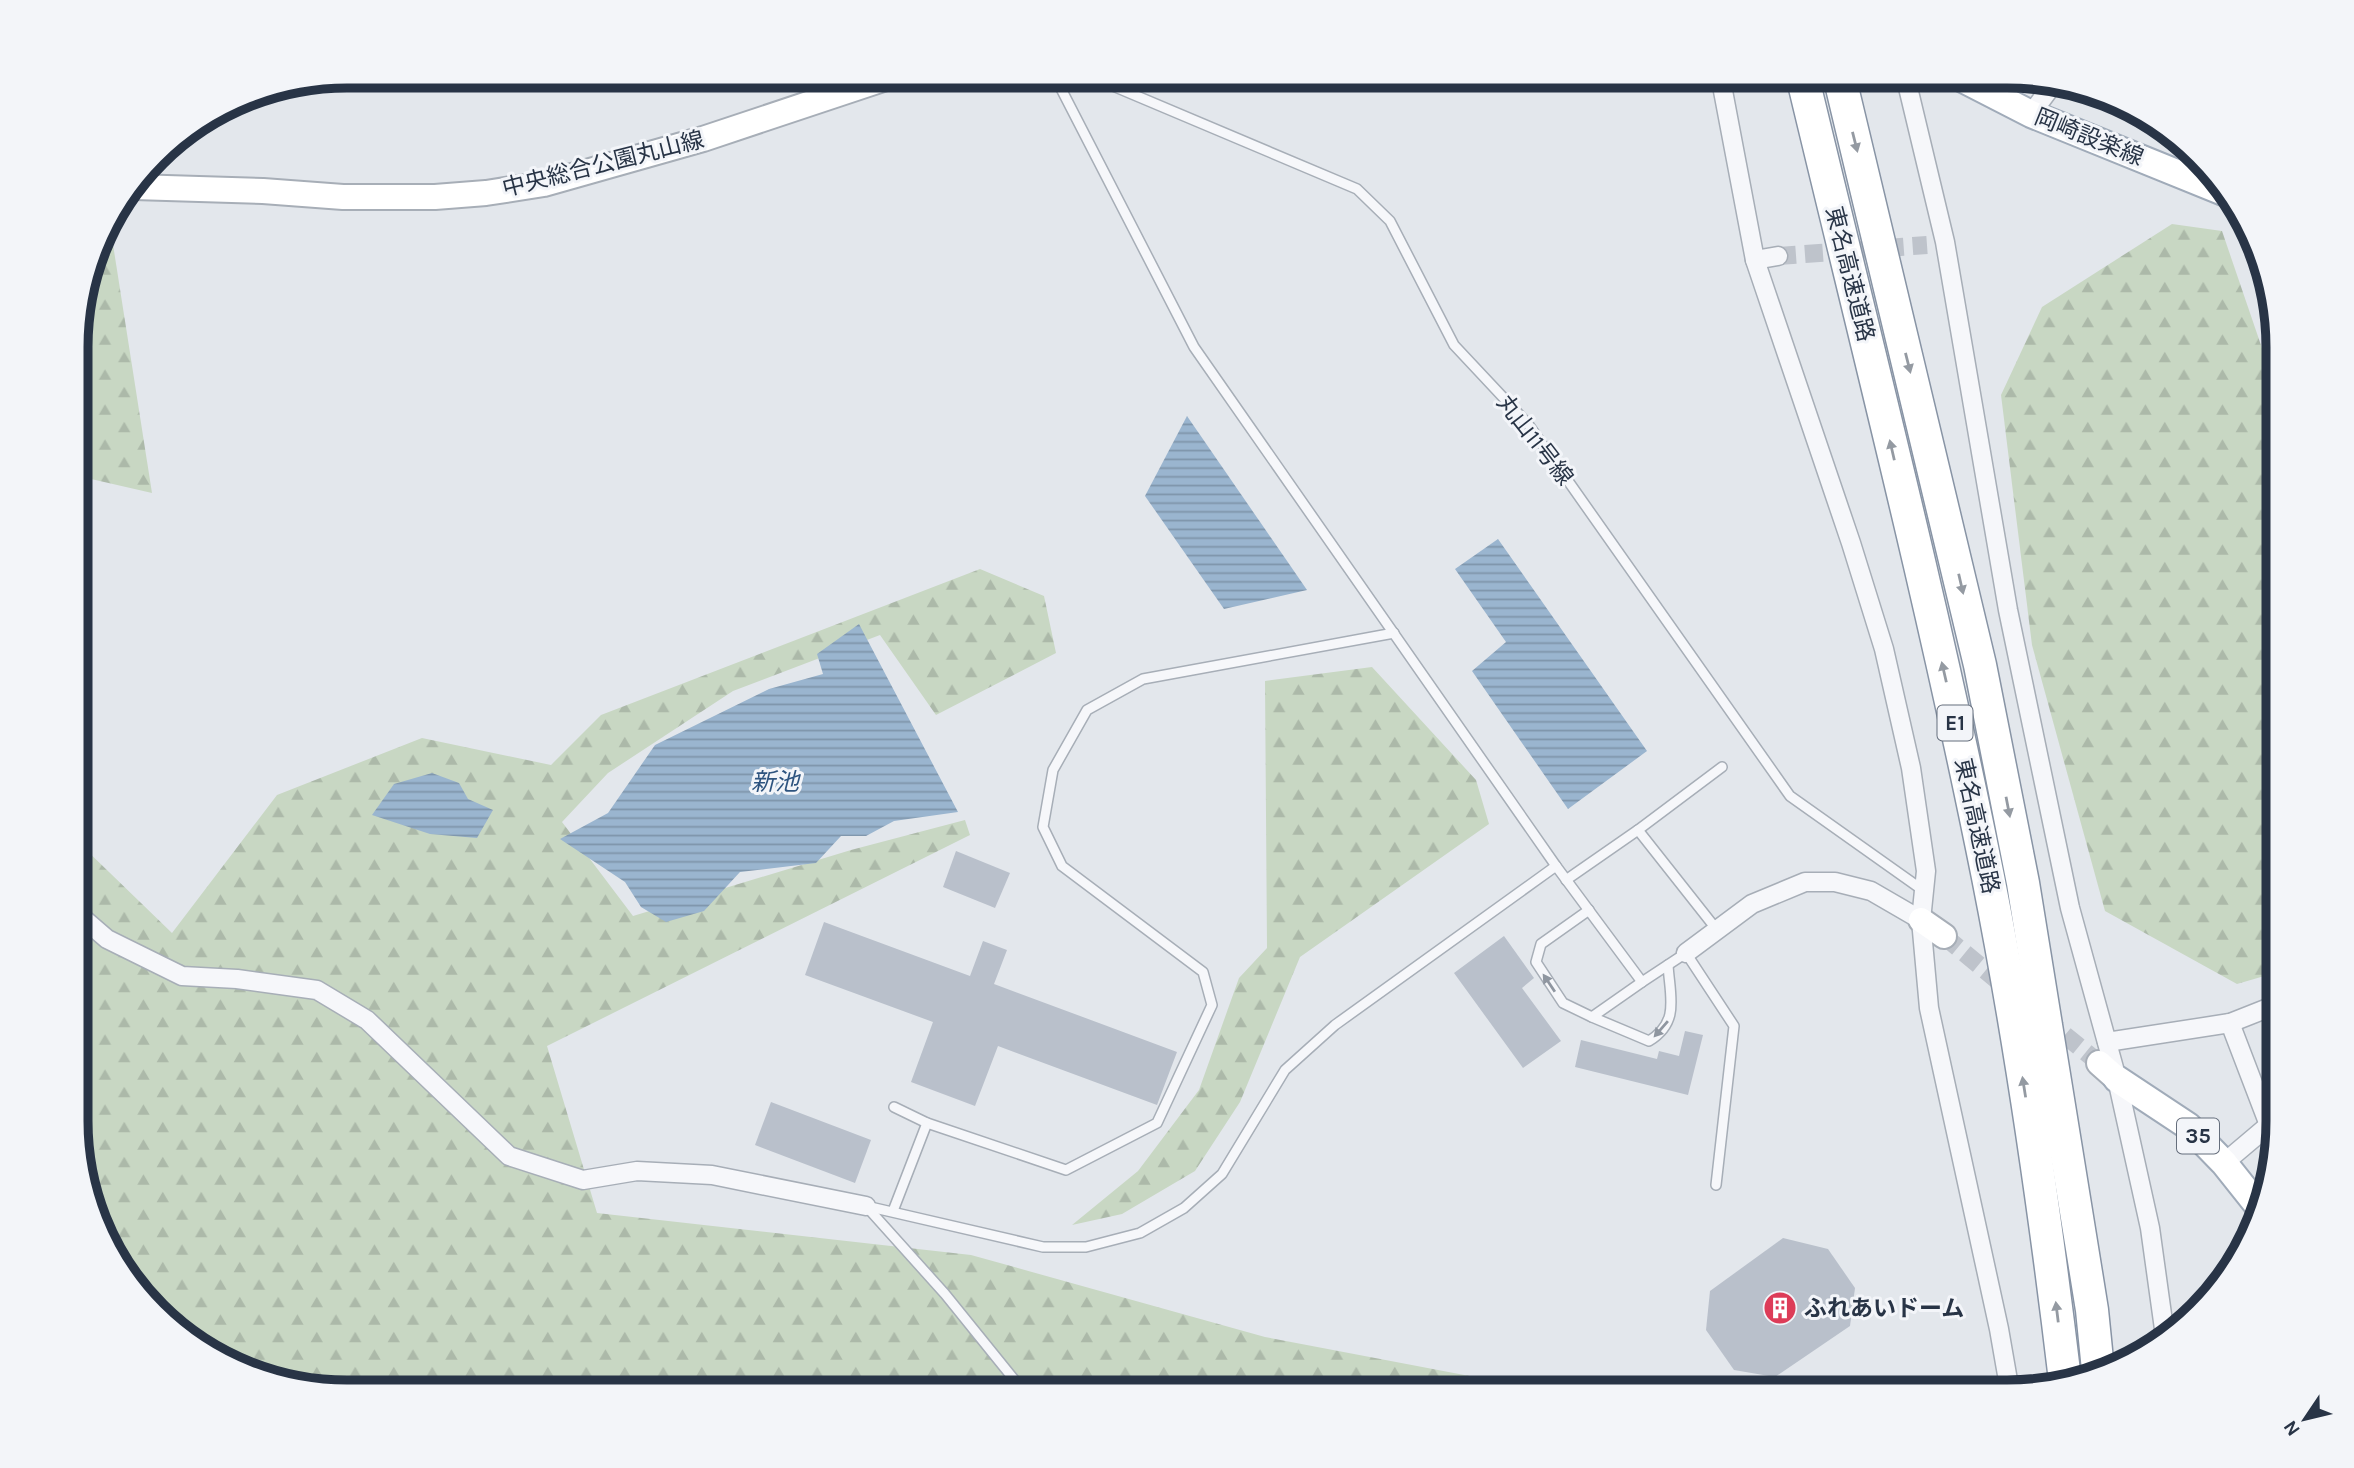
<svg xmlns="http://www.w3.org/2000/svg" width="2354" height="1468" font-family="Karla,'Noto Sans JP',sans-serif">
<style>
.forest{fill:url(#forest-firs)}
.water{fill:url(#water-rules)}
.building{fill:#b9c0cb}
.lines{fill:none;stroke-linecap:round;stroke-linejoin:round}
.street-tunnel{stroke:#bec3cb;stroke-width:18;stroke-dasharray:18 9;stroke-linecap:butt}
.lane-casing{stroke:#a7aeb7;stroke-width:12}
.street-casing{stroke:#a7aeb7;stroke-width:21}
.secondary-casing{stroke:#a7aeb7;stroke-width:28}
.primary-casing{stroke:#a0abb9;stroke-width:30}
.highway-casing{stroke:#8894a5;stroke-width:35}
.lane{stroke:#f6f7fa;stroke-width:9}
.street{stroke:#f6f7fa;stroke-width:18}
.secondary{stroke:#fff;stroke-width:24}
.primary{stroke:#fff;stroke-width:26}
.highway{stroke:#fff;stroke-width:32}
.oneway{fill:#949aa2}
.oneway2{fill:#8f96a0}
.labels{text-anchor:middle;dominant-baseline:central;stroke-width:6;stroke-linejoin:round;paint-order:stroke}
.shield{fill:#f3f5f9;stroke:#656e7c;stroke-width:2}
.shield-label{font-size:21px;font-weight:bold;fill:#283446}
.street-label{font-size:23px;fill:#283446;stroke:#f3f5f9}
.poi-label{font-size:23px;font-weight:bold;fill:#283446;stroke:#f3f5f9;text-anchor:start}
.water-label{font-size:24px;font-style:italic;fill:#2e547f;stroke:#f3f5f9}
.rim{fill:none;stroke:#283446;stroke-width:9}
</style>
<defs>
<pattern id="forest-firs" width="22" height="20" patternUnits="userSpaceOnUse" patternTransform="scale(1.75)"><rect width="22" height="20" fill="#c8d7c3"/><path d="M5 1l3.5 6h-7zM16 11l3.5 6h-7z" fill="#acb9a9"/></pattern>
<pattern id="water-rules" width="6" height="5" patternUnits="userSpaceOnUse" patternTransform="scale(1.75)"><rect width="6" height="5" fill="#9ab5cf"/><path d="M0 2.5h6" fill="none" stroke="#7e94aa"/></pattern>
</defs>
<rect width="100%" height="100%" fill="#e3e7ec"/>
<!-- forest -->
<g class="forest">
<path d="M109,219L152,493L78,476V311L103,226Z"/>
<path d="M2172,224L2222,231L2278,395V972L2237,984L2105,911L2032,645L2001,395L2042,307Z"/>
<path d="M980,569L1044,596L1056,653L936,715L880,635L733,691L608,773L562,822L633,916L851,850L965,820L970,835L547,1046L597,1213L971,1255L1265,1337L1553,1392L346,1393L259,1378L196,1347L112,1258L78,1157V842L172,933L277,795L422,738L551,765L601,715Z"/>
<path d="M1372,667L1476,780L1489,824L1300,957L1240,1102L1195,1171L1122,1214L1072,1225L1138,1171L1199,1090L1239,978L1267,948L1265,681Z"/>
</g>
<!-- water -->
<g class="water">
<path d="M1187,416L1307,590L1224,609L1145,496Z"/>
<path d="M1498,539L1647,751L1568,809L1472,671L1506,642L1455,569Z"/>
<path d="M859,624L958,812L894,821L866,836H841L816,863L740,872L704,911L666,922L641,907L625,882L560,839L608,813L655,745L769,689L823,674L817,654Z"/>
<path d="M432,773L459,783L468,799L493,810L477,838L430,834L372,815L394,784Z"/>
</g>
<!-- building -->
<g class="building">
<path d="M956,851L1010,873L995,908L943,887Z"/>
<path d="M824,922L970,976L983,941L1007,950L994,984L1177,1052L1157,1105L998,1046L975,1106L911,1082L933,1022L805,975Z"/>
<path d="M1504,936L1534,978L1522,988L1561,1041L1523,1068L1454,973Z"/>
<path d="M1685,1031L1703,1035L1688,1095L1575,1067L1581,1040L1657,1059L1659,1051L1679,1056Z"/>
<path d="M771,1102L871,1140L855,1183L755,1145Z"/>
<path d="M1783,1238L1828,1249L1855,1288L1850,1326L1775,1377L1734,1370L1706,1330L1710,1291Z"/>
</g>
<g class="lines">
<!-- street-tunnel -->
<g class="street-tunnel">
<path d="M1778,256L1927,245"/>
<path d="M1944,936L2009,990"/>
<path d="M2044,1018L2099,1063"/>
</g>
<defs>
<g id="lane">
<path d="M1054,75L1194,347L1556,866L1642,982L1686,953L1734,1026L1716,1185"/>
<path d="M1087,75L1357,189L1390,221L1454,345L1528,424L1790,796L1924,891"/>
<path d="M1638,830L1717,930"/>
<path d="M1566,880L1638,830L1722,767"/>
<path d="M1589,910L1541,944L1536,962L1563,1003L1592,1017L1642,982"/>
<path d="M1592,1017L1649,1041C1680,1022 1670,997 1668,965"/>
<path d="M894,1107L927,1123L1066,1170L1157,1123L1212,1005L1203,972L1062,866L1043,827L1053,770L1087,710L1143,679L1394,633"/>
<path d="M866,1206L1043,1247H1086L1140,1233L1184,1208L1222,1174L1285,1070L1335,1025L1556,866"/>
<path d="M866,1206L945,1294L1025,1393"/>
<path d="M893,1211L927,1123"/>
</g>
<g id="street">
<path d="M1720,75L1755,260L1851,543L1884,649L1911,768L1926,871L1921,920L1929,1008L1999,1329L2010,1392"/>
<path d="M1905,75L1945,242L2008,610L2070,908L2117,1079L2150,1228L2165,1336"/>
<path d="M2031,114L2054,83"/>
<path d="M1755,260L1778,256"/>
<path d="M78,914L107,939L182,976L237,979L317,990L367,1020L509,1156L583,1180L637,1171L712,1175L866,1206"/>
<path d="M1686,953L1752,904L1805,882H1835L1871,891L1921,920"/>
<path d="M2230,1023L2269,1125L2278,1141"/>
<path d="M2107,1042L2230,1023L2278,1004"/>
<path d="M2224,1163L2269,1125"/>
</g>
<g id="secondary">
<path d="M134,187L263,191L343,197H435L486,193L544,184L703,139L895,75"/>
<path d="M1921,920L1944,936"/>
<path d="M2099,1063L2117,1079"/>
</g>
<g id="primary">
<path d="M1955,75L2031,114L2226,193"/>
<path d="M2117,1079L2188,1126L2224,1163L2263,1212"/>
</g>
<g id="highway">
<path d="M1802,75C1866,342 1934,608 1988,877C2021,1043 2045,1212 2065,1380"/>
<path d="M1839,75L1980,665L2023,883L2092,1310L2098,1370"/>
</g>
</defs>
<!-- lane casing -->
<use href="#lane" class="lane-casing"/>
<!-- street casing -->
<use href="#street" class="street-casing"/>
<!-- secondary casing -->
<use href="#secondary" class="secondary-casing"/>
<!-- primary casing -->
<use href="#primary" class="primary-casing"/>
<!-- highway casing -->
<use href="#highway" class="highway-casing"/>
<!-- lane -->
<use href="#lane" class="lane"/>
<!-- street -->
<use href="#street" class="street"/>
<!-- secondary -->
<use href="#secondary" class="secondary"/>
<!-- primary -->
<use href="#primary" class="primary"/>
<!-- highway -->
<use href="#highway" class="highway"/>
</g>
<!-- one-way arrows -->
<defs><path id="oneway-solid" d="M-6-.8H1V-3.2L6.5 0L1 3.2V.8H-6Z" transform="scale(1.75)"/></defs>
<g class="oneway">
<use href="#oneway-solid" transform="translate(1855 142) rotate(76)"/>
<use href="#oneway-solid" transform="translate(1908 363) rotate(76)"/>
<use href="#oneway-solid" transform="translate(1892 450) rotate(-103)"/>
<use href="#oneway-solid" transform="translate(1961 584) rotate(77)"/>
<use href="#oneway-solid" transform="translate(1944 672) rotate(-103)"/>
<use href="#oneway-solid" transform="translate(2008 807) rotate(79)"/>
<use href="#oneway-solid" transform="translate(2024 1087) rotate(-99)"/>
<use href="#oneway-solid" transform="translate(2057 1312) rotate(-97)"/>
</g>
<g class="oneway2">
<use href="#oneway-solid" transform="translate(1549 983) rotate(-124)"/>
<use href="#oneway-solid" transform="translate(1661 1029) rotate(131)"/>
</g>
<!-- icons -->
<defs>
<symbol id="building-disc" viewBox="-11 -11 22 22"><circle r="9.5" fill="#dd3c58" stroke="#f3f5f9"/><path d="M-4-6H4V6H1V3H-1V6H-4ZM-2.5-4.3h1.7v1.8h-1.7ZM.8-4.3h1.7v1.8H.8ZM-2.5-1h1.7V.8h-1.7ZM.8-1h1.7V.8H.8Z" fill="#fff"/></symbol>
</defs>
<g fill-rule="evenodd">
<use href="#building-disc" x="1761" y="1289" width="38" height="38"/>
</g>
<g class="labels">
<!-- shield labels -->
<g class="shield">
<rect x="1937.5" y="705.5" width="35" height="35" rx="5"/>
<rect x="2177" y="1118.5" width="42" height="35" rx="5"/>
</g>
<g class="shield-label">
<text x="1955" y="723">E1</text>
<text x="2198" y="1136">35</text>
</g>
<!-- street labels -->
<g class="street-label">
<text transform="translate(2089 137) rotate(22)">岡崎設楽線</text>
<text transform="translate(603 164) rotate(-14)">中央総合公園丸山線</text>
<text transform="translate(1850 274) rotate(76)">東名高速道路</text>
<text transform="translate(1535 440) rotate(52)">丸山11号線</text>
<text transform="translate(1977 826) rotate(78)">東名高速道路</text>
</g>
<!-- poi labels -->
<g class="poi-label">
<text x="1804" y="1308">ふれあいドーム</text>
</g>
<!-- water labels -->
<g class="water-label">
<text x="775" y="782">新池</text>
</g>
</g>
<!-- crop -->
<path d="M0 0H2354V1468H0ZM347 88H2007A259 259 0 0 1 2266 347V1121A259 259 0 0 1 2007 1380H347A259 259 0 0 1 88 1121V347A259 259 0 0 1 347 88Z" fill="#f3f5f9" fill-rule="evenodd"/>
<path class="rim" d="M347 88H2007A259 259 0 0 1 2266 347V1121A259 259 0 0 1 2007 1380H347A259 259 0 0 1 88 1121V347A259 259 0 0 1 347 88Z"/>
<!-- north arrow -->
<g transform="translate(2305 1419) rotate(235)" stroke="#f3f5f9" stroke-width="5" paint-order="stroke">
<path d="M0-5L12 26L0 18L-12 26Z" fill="#283446"/>
<text y="-10" font-size="19" font-weight="bold" text-anchor="middle" fill="#283446">N</text>
</g>
</svg>
